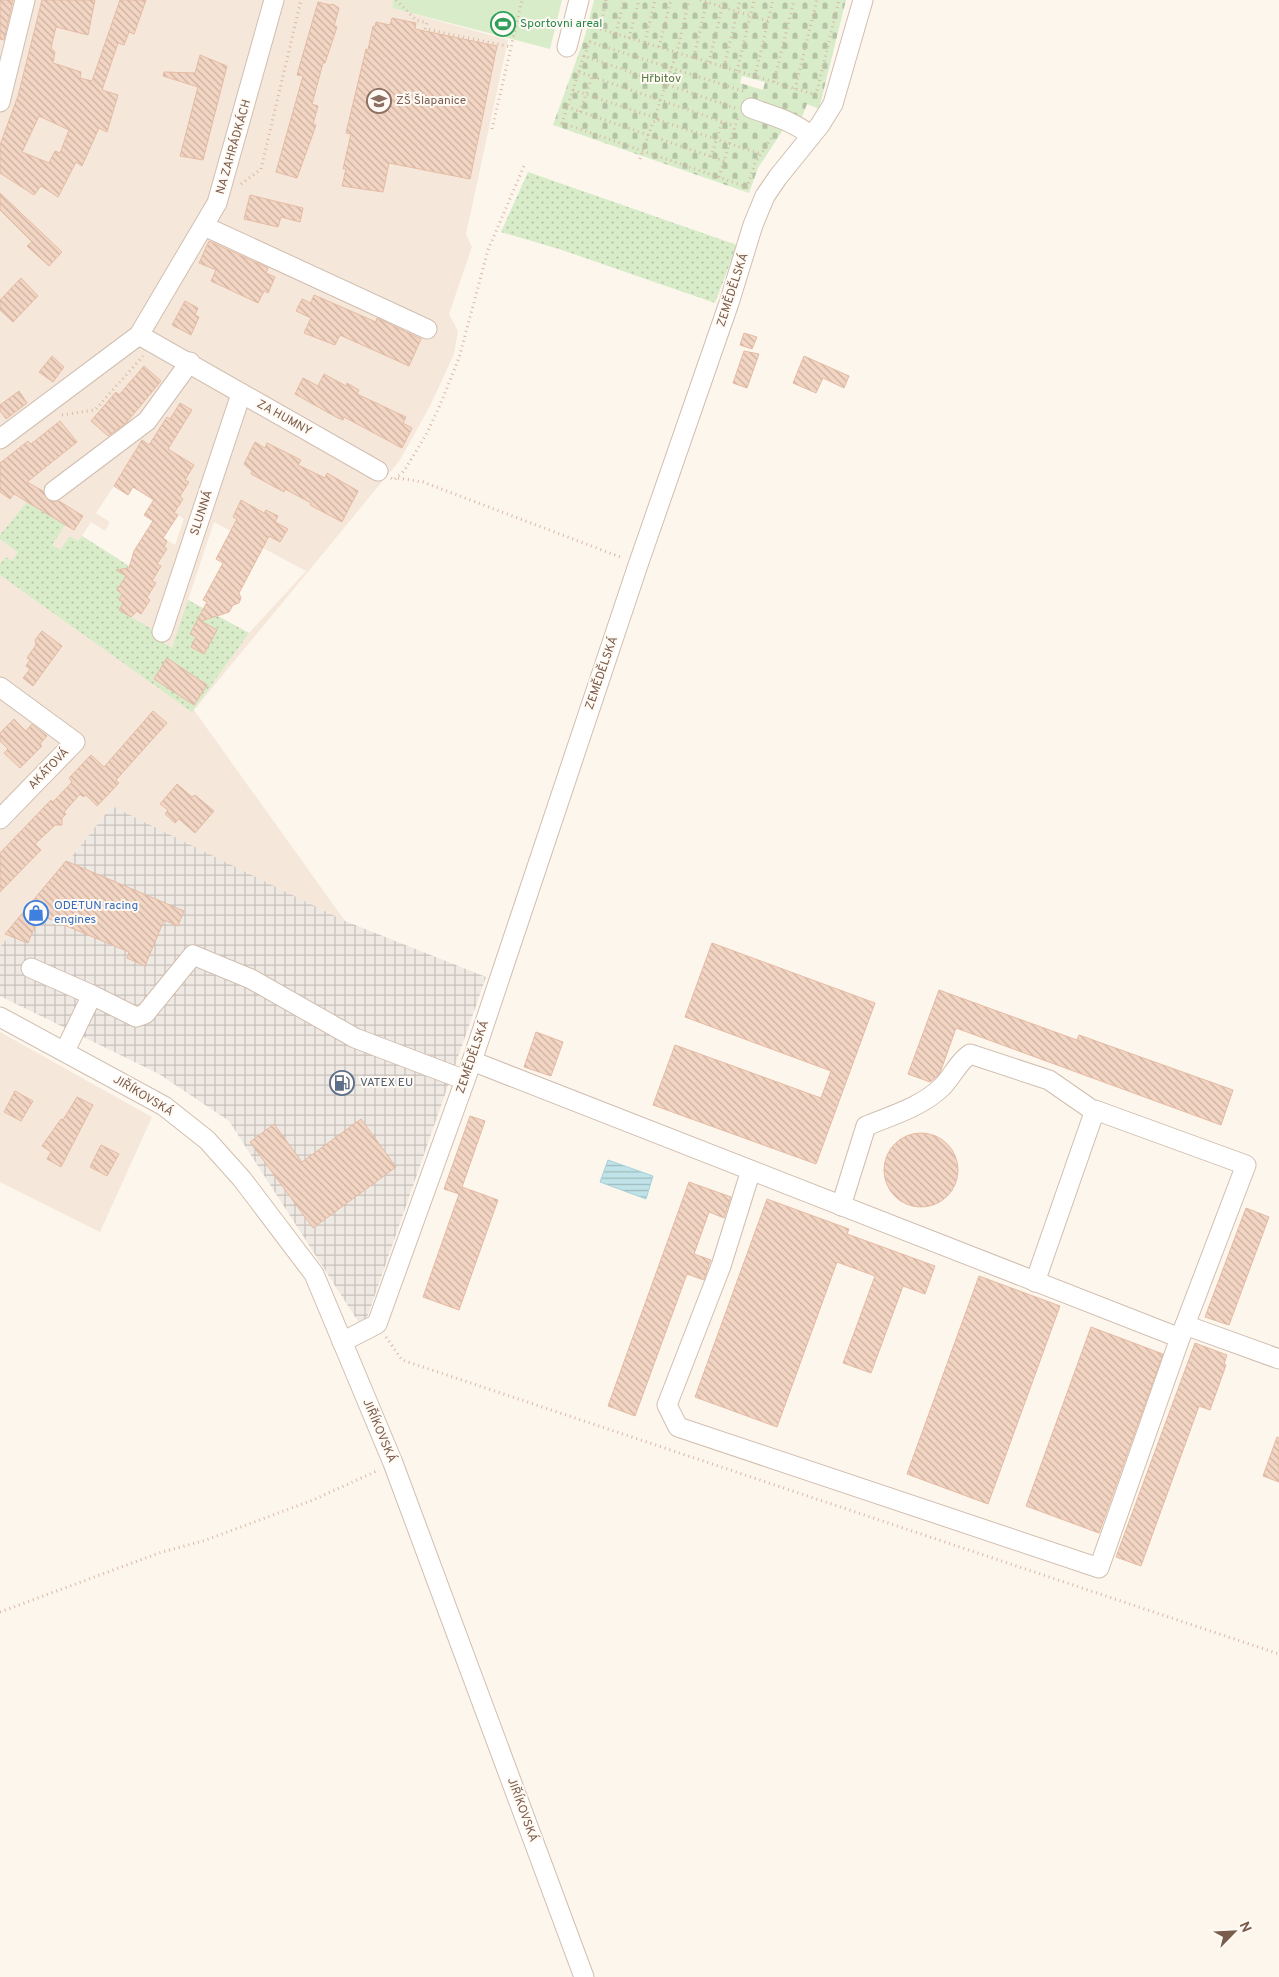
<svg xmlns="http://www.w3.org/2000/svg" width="1279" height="1977" font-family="Overpass,sans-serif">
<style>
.residential{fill:#f5e8da;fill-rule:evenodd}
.industrial{fill:url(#industrial-grid)}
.grass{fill:url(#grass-dots)}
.cemetery{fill:url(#cemetery-stones);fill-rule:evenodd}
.pitch{fill:#d8ecc9}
.water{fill:url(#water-rules);stroke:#a5d3da}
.building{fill:url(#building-back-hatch);stroke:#e6bba3;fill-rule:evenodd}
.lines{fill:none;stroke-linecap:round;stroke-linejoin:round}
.minor-casing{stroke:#d1beb0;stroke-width:21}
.path{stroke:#d9b8a5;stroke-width:3;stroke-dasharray:1 4;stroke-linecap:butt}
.minor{stroke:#fff;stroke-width:19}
.labels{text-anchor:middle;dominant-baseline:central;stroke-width:4;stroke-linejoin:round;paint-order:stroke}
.leisure-label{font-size:12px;fill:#27864d;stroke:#fffaf3;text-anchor:start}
.park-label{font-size:12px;fill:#537a41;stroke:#fffaf3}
.education-label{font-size:12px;fill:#785e54;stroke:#fffaf3;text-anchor:start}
.street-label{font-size:12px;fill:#7a5c4d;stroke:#fffaf3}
.shop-label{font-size:12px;fill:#366cbe;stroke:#fffaf3;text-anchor:start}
.service-label{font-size:12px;fill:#4e5e75;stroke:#fffaf3;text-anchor:start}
</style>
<defs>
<pattern id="industrial-grid" width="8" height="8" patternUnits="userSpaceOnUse" patternTransform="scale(1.25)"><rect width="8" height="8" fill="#efe9e4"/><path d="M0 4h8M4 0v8" fill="none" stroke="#c7c0bb"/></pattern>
<pattern id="grass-dots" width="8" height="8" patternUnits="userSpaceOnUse" patternTransform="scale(1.25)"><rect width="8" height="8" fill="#d8ecc9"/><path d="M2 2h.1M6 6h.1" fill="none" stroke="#b4c2a5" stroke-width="1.8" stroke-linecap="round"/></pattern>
<pattern id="cemetery-stones" width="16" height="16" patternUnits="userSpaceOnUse" patternTransform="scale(1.25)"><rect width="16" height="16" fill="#d8ecc9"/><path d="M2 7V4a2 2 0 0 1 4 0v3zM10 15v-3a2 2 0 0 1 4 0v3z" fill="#b4c2a5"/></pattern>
<pattern id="water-rules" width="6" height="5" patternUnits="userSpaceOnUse" patternTransform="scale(1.25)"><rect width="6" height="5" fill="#bfe3e8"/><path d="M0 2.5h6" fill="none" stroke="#a0bbbe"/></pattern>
<pattern id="building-back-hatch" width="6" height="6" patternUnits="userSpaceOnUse" patternTransform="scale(1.25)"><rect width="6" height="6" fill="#f3d5c3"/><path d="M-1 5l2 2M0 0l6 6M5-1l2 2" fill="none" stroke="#cab0a1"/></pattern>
</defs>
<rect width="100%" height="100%" fill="#fdf6ec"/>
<!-- residential -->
<g class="residential">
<path d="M0,0H393L392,8L508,40L466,234L472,247L449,314L458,331L454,354L430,406L400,460L194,710L345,921L112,806L0,947ZM114,486L128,495L133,487L153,499L144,515L168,531L178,515L184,519L175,545L148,528L135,550L138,552L129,566L82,536L91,522L105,531L110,522L96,513ZM214,522L306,571L249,633L188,600Z"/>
<path d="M0,1032L152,1117L100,1232L0,1182Z"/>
</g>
<!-- industrial -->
<path class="industrial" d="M112,806L345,921L486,977L363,1329L229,1121L159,1074L0,996V947Z"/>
<!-- grass -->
<g class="grass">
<path d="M528,172L737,245L715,303L562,250L501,232Z"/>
<path d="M27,502L65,525L52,545L60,550L70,536L78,541L82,536L129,566L122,574L128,577L117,590L122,594L119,599L124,602L119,610L164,636L163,642L172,648L188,600L249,633L192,712L0,575V564L6,557L12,561L18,552L0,539V535Z"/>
</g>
<!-- cemetery -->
<path class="cemetery" d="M594,0H846L819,109L807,104L801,120L792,116L758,168L749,193L553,125L585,36ZM742,76L765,82L763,90L740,83Z"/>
<!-- pitch -->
<path class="pitch" d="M393,0H562L550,49L392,8Z"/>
<!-- water -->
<path class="water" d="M608,1160L653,1176L646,1199L600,1182Z"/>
<!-- building -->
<g class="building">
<path d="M0,0H13L4,40L0,39Z"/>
<path d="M42,0H95L88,35L56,27L51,48L55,52L53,63L81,72L80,78L92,81L120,0H146L134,34L129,32L124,45L118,43L102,90L118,95L107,132L99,128L82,166L76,162L58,197L41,186L34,195L0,173V145L18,96ZM39,116L69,130L60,153L55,151L49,163L22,152Z"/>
<path d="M318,2L330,5L333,4L339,8L334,26L337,27L325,63H323L312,104L318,106L313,124L316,125L297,178L276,172L303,76L297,75Z"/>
<path d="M392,18L416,23L415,29L497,46L470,179L389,163L383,192L342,186L346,169H343L351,134L346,133L366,49L368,50L373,26L375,27L376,22L390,25Z"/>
<path d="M200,55L227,66L203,160L180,156L198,87L163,76L164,72L195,73Z"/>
<path d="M0,193L62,252L49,266L27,246L32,242L0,210Z"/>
<path d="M250,195L303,208L300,222L281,217L278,227L244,219Z"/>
<path d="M209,241L268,268L266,273L275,277L268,293L264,291L258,303L211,281L216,270L199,263Z"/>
<path d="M21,278L38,296L13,322L0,310V300Z"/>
<path d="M314,295L376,322L377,318L421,339L409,366L340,335L335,345L304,333L311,318L296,311L302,299L311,303Z"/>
<path d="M185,301L198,308L195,315L199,317L191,335L172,325Z"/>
<path d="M744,333L757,337L752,349L740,345Z"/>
<path d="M744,351L759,354L747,388L733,383Z"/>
<path d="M52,356L64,367L53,382L39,372Z"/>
<path d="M804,356L849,376L844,388L823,378L816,393L793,383Z"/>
<path d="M144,366L161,381L126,423L108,436L91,421L116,392L119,395Z"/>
<path d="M324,374L346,386L347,383L359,390L357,394L406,417L403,423L412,428L402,448L344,417L343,420L336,417L295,394L303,378L318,386Z"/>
<path d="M19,391L27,403L6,419L0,411V405Z"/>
<path d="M180,403L192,410L168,449L194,465L185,480L189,482L180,496L183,499L174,513L178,515L163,538L167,541L164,547L167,549L157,564L161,566L152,581L156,583L147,597L150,600L141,614L137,611L131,617L119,610L124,602L119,600L122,594L117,590L126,576L116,570L129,568L134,551L153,521L144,515L154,500L133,487L128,495L114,486L142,440L149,445L167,417L170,419Z"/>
<path d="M60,421L77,442L27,482L43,491L49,501H59L83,516L74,530L14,494L10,499L0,492V463L28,441L31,444Z"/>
<path d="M255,442L265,448L267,443L301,460L298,465L325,478L327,473L358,491L342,522L310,505L311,503L285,489L284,492L251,474L252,471L244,464Z"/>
<path d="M241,500L264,513L266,510L278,516L275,522L288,529L280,542L269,536L239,593L241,598L239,603L233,605L229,612L201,621L217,630L204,654L191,647L196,637L190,634L207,602L203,600L223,563L216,559L237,519L233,517Z"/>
<path d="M42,631L62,646L33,686L23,678L30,669L26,666L30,660L27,658L36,645L35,640Z"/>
<path d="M167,658L207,685L194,705L154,679Z"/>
<path d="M153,711L167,723L116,780L119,783L97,806L86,795L83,797L80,794L64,812L66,814L62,818V825H55L35,844L41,850L0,892V853L51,800L53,802L72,782L69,778L91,755L104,767Z"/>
<path d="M14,719L26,731L32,724L47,736L40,744L42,746L20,768L4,753L8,749L0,741V733Z"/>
<path d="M177,784L192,797L195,795L214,811L195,833L179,819L175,823L165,814L168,810L160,804Z"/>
<path d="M66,861L184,911L178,926L164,920L145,966L127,958L129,952L40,915L28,943L5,934Z"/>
<path d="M712,943L875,1003L816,1164L653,1105L675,1045L821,1098L831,1071L685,1017Z"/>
<path d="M939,990L1077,1040L1079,1035L1233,1090L1221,1125L956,1028L940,1073L934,1079L930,1082L908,1074Z"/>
<path d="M536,1032L563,1042L551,1076L524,1067Z"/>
<path d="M15,1091L33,1101L21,1121L4,1112Z"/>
<path d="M77,1097L93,1105L61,1167L47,1159L51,1152L42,1146L61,1119L63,1120Z"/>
<path d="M470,1116L485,1121L462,1187L498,1200L459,1310L423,1297L459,1194L444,1189Z"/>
<path d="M361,1119L396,1167L313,1228L250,1142L274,1124L302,1162Z"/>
<circle cx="921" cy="1170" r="37"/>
<path d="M101,1145L119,1154L107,1176L90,1167Z"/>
<path d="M689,1182L731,1197L724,1218L709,1212L694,1254L711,1260L710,1262L704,1280L687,1274L635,1416L608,1406Z"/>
<path d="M767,1199L849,1229L847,1234L935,1266L925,1294L903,1286L871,1373L843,1363L875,1276L837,1262L777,1427L695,1397Z"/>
<path d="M1246,1208L1269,1217L1229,1325L1205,1317Z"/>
<path d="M979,1276L1060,1306L988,1504L907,1474Z"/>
<path d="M1091,1327L1163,1354L1099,1533L1026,1506Z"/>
<path d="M1195,1343L1227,1355L1224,1364L1226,1365L1210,1410L1199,1406L1141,1566L1116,1557Z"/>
<path d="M1277,1437L1279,1438V1482L1263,1476Z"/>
</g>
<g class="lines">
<defs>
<g id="minor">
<path d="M567,47L579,0"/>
<path d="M0,102L25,0"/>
<path d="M751,108C772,116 794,121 811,136"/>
<path d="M204,226L427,329"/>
<path d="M139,335L378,471"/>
<path d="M0,439L139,335L217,203L274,0"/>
<path d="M54,491L147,421L190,362"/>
<path d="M162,632L241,394"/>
<path d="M0,687L75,742L0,819"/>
<path d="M31,968L92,995"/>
<path d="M0,1017L164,1106L207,1140L242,1179L314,1274L393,1463L584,1977"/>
<path d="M65,1051L92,995L136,1017L145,1014L193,955L251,979L355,1038L465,1080"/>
<path d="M472,1061C708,1154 944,1246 1180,1338L1099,1568L678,1427L667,1405L721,1266L751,1170"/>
<path d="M841,1206L866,1126C893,1115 921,1107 942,1087C953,1076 957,1063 970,1054L1049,1080L1088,1107"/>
<path d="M1035,1282L1095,1110L1246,1165L1180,1338"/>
<path d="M1185,1325L1279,1359"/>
<path d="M342,1342L377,1324L472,1061L638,565L729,303L753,225L765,196L778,177L820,125L833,104L863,0"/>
</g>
</defs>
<!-- minor casing -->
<use href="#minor" class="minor-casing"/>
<!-- path -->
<g class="path">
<path d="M396,0L416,20L427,23L425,29L512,47"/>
<path d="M606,0L600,29L816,95L839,0"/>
<path d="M700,0L768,21"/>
<path d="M616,33L624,0"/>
<path d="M629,38L639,0"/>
<path d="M645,42L655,0"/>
<path d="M659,47L671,0"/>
<path d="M584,56L590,42L746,92"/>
<path d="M694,57L707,0"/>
<path d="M709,62L724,0"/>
<path d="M724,67L740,0"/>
<path d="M737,71L754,0"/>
<path d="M579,72L735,126"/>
<path d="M755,76L773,0"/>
<path d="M774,82L794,0"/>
<path d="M795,89L817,0"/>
<path d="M573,90L650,116"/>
<path d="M567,107L724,161"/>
<path d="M735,108L584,56L562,123L747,187L755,163L774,134"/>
<path d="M580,112L592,77"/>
<path d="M658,120L761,154"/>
<path d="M492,129L522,0"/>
<path d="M711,157L722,122"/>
<path d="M640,159L653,122L658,120L656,113L677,52L689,0"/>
<path d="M719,177L738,117"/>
<path d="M241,184L261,169L301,0"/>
<path d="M62,415L95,410L143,356"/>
<path d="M391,478L394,480L404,471L427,433L440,405L459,358L488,250L524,166"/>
<path d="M398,478L423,482L623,558"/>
<path d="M386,1337L402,1360L1279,1654"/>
<path d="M0,1612L159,1553L206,1540L313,1500L379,1470"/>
</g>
<!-- minor -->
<use href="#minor" class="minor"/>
</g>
<!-- icons -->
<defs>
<symbol id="stadium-ring" viewBox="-11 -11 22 22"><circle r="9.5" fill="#fffaf3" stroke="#2e9e5b" stroke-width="1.5"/><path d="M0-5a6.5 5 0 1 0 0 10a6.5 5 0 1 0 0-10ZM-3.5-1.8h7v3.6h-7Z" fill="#2e9e5b"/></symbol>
<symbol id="school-ring" viewBox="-11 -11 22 22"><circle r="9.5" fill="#fffaf3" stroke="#8d6e63" stroke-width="1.5"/><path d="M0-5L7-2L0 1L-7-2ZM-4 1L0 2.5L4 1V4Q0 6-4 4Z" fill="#8d6e63"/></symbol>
<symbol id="shop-ring" viewBox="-11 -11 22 22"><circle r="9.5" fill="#fffaf3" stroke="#3f7fe0" stroke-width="1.5"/><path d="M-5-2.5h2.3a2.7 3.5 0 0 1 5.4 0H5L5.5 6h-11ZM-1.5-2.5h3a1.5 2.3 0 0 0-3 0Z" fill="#3f7fe0"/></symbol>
<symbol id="fuel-ring" viewBox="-11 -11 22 22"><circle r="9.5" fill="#fffaf3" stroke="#5c6f8a" stroke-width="1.5"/><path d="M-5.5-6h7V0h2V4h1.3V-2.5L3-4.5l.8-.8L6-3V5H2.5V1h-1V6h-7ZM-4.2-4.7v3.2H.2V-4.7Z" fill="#5c6f8a"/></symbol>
</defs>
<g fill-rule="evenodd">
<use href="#stadium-ring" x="489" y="10" width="28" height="28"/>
<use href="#school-ring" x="365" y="87" width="28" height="28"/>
<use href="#shop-ring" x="22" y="899" width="28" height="28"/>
<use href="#fuel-ring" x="328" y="1069" width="28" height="28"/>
</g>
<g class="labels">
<!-- leisure labels -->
<g class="leisure-label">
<text x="520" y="24">Sportovni areal</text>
</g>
<!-- park labels -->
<g class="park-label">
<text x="661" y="79">Hřbitov</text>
</g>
<!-- education labels -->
<g class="education-label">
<text x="396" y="101">ZŠ Šlapanice</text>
</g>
<!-- street labels -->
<g class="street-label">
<text transform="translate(234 147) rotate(-74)">NA ZAHRÁDKÁCH</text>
<text transform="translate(733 290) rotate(-72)">ZEMĚDĚLSKÁ</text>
<text transform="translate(284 418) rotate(29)">ZA HUMNY</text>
<text transform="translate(202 513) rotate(-72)">SLUNNÁ</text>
<text transform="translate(602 673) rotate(-71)">ZEMĚDĚLSKÁ</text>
<text transform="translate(49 769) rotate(-46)">AKÁTOVÁ</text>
<text transform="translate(473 1057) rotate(-71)">ZEMĚDĚLSKÁ</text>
<text transform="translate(143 1096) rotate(31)">JIŘÍKOVSKÁ</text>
<text transform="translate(379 1431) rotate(67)">JIŘÍKOVSKÁ</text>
<text transform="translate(522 1810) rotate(70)">JIŘÍKOVSKÁ</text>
</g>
<!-- shop labels -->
<g class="shop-label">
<text x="54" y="906">ODETUN racing<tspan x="54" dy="14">engines</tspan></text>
</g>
<!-- service labels -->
<g class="service-label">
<text x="360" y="1083">VATEX EU</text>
</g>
</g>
<!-- north arrow -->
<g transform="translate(1234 1932) rotate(66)" stroke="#fffaf3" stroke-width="4" paint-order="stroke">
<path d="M0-4L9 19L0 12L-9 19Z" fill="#7a5c4d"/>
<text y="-8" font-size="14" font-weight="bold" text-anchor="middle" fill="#7a5c4d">N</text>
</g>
</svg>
